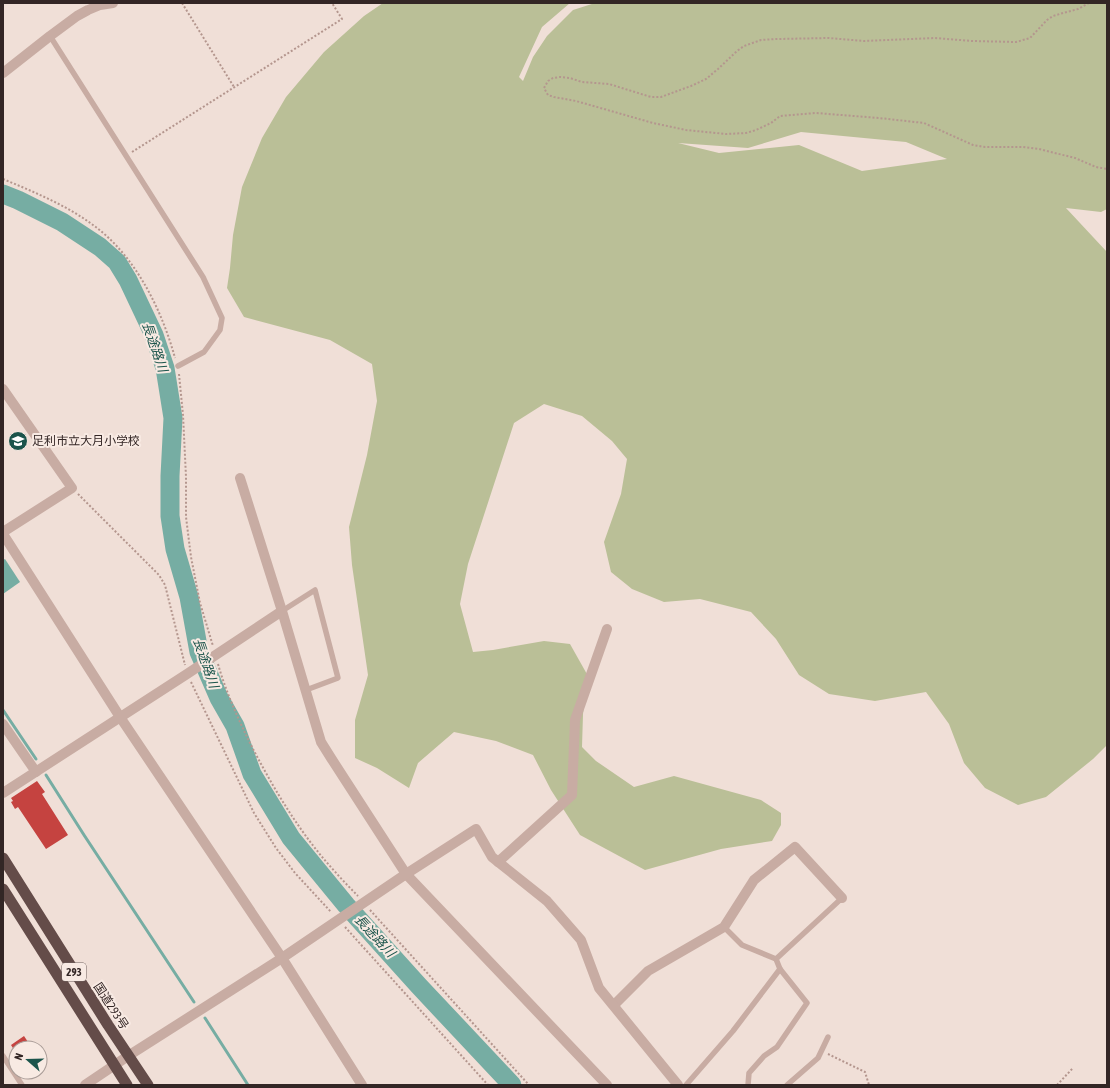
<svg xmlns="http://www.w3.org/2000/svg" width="1110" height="1088" font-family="'Asap Condensed','Noto Sans JP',sans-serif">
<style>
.green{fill:#babf97;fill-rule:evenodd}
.water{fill:#76ada3}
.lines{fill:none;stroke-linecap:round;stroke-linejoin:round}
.stream{stroke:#76ada3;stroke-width:3}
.river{stroke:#76ada3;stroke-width:19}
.building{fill:#c54340}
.path{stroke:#b4968e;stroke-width:2;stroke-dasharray:2 2;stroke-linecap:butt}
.service{stroke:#c8aca3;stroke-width:5.5}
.minor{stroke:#c8aca3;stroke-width:10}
.trunk{stroke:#644c49;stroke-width:11}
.labels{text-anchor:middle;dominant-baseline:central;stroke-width:4;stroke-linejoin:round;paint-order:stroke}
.shield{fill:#f8eae3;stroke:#6e615e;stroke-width:1}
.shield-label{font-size:11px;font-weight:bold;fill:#332625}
.poi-label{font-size:12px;fill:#332625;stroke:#f8eae3;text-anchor:start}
.street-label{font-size:12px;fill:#332625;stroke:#f8eae3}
.water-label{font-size:13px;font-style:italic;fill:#1b544b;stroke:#f8eae3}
</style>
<rect width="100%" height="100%" fill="#f0dfd7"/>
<!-- green -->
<path class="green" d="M383,3H570L542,27L519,77L523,81L533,57L547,36L573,10L595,3H1107V209L1101,212L1066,208L1107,252V745L1093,759L1046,797L1018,805L985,788L964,763L949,724L926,692L875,701L829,694L799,675L776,639L751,612L700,599L664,602L632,589L611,572L604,542L621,494L627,459L612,441L582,416L544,404L514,423L468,564L460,604L473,652L493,650L544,641L570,644L588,676L583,714L582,747L596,761L634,787L674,776L761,800L781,813V825L772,841L721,849L645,870L580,835L551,790L533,755L496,741L454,732L418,763L409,788L377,768L355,758V720L368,675L352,565L349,527L367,455L377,401L372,364L330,340L244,317L227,288L230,268L233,235L242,187L262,138L286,97L324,52L364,16ZM801,132L906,142L947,159L862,171L799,145L719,153L678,143L748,148Z"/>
<!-- water -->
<path class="water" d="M5,559L20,582L3,594V560Z"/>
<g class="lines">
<!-- stream -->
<g class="stream">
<path d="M3,710L36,759"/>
<path d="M46,775L84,835L194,1002"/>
<path d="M205,1018L248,1085"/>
</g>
<!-- river -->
<path class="river" d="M3,194L18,200L62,222L100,247L117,262L128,280L154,335L165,368L173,418L170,476V516L175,549L189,597L199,652L219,698L235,726L252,774L291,838L346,905L419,986L512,1085"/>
</g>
<!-- building -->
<g class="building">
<path d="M37,781L45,792L42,794L68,835L46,849L18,807L15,809L11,802L13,801L11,798Z"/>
<path d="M24,1036L32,1048H16V1053L11,1045Z"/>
</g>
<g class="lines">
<!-- path -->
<g class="path">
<path d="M182,3L234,87"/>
<path d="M1089,3L1078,9L1063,13L1053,16L1047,20L1030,38L1016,42L972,41L935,38L864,41L829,38L777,39L761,40L744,46L737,51L718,69L706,79L691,86L661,97H651L609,84L582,82L570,78L560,77L553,78L548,81L544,88L548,95L554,97L576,101L653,123L686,130L726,134L746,133L756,130L771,123L780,116L816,113L879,118L924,123L973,145L985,147H1023L1039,149L1075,158L1096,167L1107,169"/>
<path d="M132,152L342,19L332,3"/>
<path d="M3,179C34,192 66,205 93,225C135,255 162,310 175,358"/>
<path d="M179,374L183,415L186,477V517L191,557L200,603L213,646"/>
<path d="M78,494L159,575L165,585L185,665"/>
<path d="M218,664C225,689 236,714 247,737C268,779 293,822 323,858C334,871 346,884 358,896"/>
<path d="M191,682L254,813L276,848L295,873L331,912"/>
<path d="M370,910L529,1085"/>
<path d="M345,927L488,1085"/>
<path d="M828,1054L865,1072L869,1085"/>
<path d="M1057,1085L1073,1068"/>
</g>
<!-- service -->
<g class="service">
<path d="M50,36L203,277L222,318L220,330L204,352L178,366"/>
<path d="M282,611L315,590L338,678L306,690"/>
<path d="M724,927L742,945L776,959"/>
<path d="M3,1056L22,1085"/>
<path d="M686,1085L733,1031L780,969"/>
<path d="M748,1085L749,1073L764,1056L777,1047L807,1003L780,969L776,959L842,898"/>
<path d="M787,1085L818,1058L828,1037"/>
</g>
<!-- minor -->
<g class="minor">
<path d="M3,73L50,36L77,16L88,10L100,5L113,3"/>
<path d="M3,389L72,488L3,532"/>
<path d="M240,478L282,611L321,742L331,758L406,874L607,1085"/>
<path d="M3,534L120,717L282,958L362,1085"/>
<path d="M3,724L36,772"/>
<path d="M3,793L187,674L282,611"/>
<path d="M498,862L572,795L575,720L607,629"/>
<path d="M614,1005L648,971L724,927L754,880L795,847L842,898"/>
<path d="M85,1085L128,1056L282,958L406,874L476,829L492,857L547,901L581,940L599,988L678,1085"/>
</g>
<!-- trunk -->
<g class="trunk">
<path d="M3,858L108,1025L148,1085"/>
<path d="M3,889L127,1085"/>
</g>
</g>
<!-- icons -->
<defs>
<symbol id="school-disc" viewBox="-11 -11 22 22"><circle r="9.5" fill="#1b544b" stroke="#f8eae3"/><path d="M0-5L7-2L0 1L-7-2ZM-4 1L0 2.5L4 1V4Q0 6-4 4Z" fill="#fff"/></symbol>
</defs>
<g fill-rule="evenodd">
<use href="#school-disc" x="7" y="430" width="22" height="22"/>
</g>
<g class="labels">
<!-- shield labels -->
<rect class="shield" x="62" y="963" width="24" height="18" rx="3"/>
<g class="shield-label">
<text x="74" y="972">293</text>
</g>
<!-- poi labels -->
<g class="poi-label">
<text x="32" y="441">足利市立大月小学校</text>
</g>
<!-- street labels -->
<g class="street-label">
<text transform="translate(111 1006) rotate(57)">国道293号</text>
</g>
<!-- water labels -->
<g class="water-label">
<text transform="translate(155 347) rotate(71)">長途路川</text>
<text transform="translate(206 663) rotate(71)">長途路川</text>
<text transform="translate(375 936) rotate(47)">長途路川</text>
</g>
</g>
<!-- border -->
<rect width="1110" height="1088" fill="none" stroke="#332625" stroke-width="8"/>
<!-- north arrow -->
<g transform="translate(28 1060) rotate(290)"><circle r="19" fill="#f8eae3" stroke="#a99c97"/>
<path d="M0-3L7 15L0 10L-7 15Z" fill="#1b544b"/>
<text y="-6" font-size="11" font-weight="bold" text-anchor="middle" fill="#332625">N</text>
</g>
</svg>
